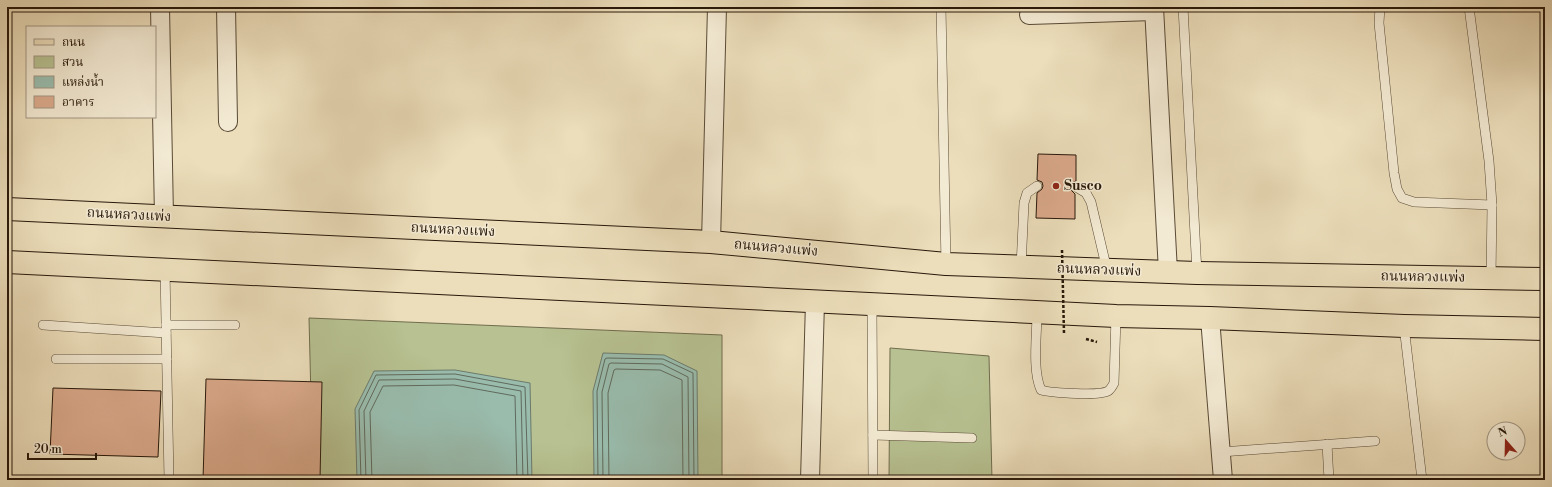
<svg xmlns="http://www.w3.org/2000/svg" width="1552" height="487" font-family="'Libre Bodoni','Noto Serif Thai',serif">
<style>
.green{fill:#b7c191;stroke:#706c4e}
.water{fill:#99bcad;stroke:#6c7a6c}
.lines{fill:none;stroke-linecap:round;stroke-linejoin:round}
.shore{stroke:#606a5c;stroke-width:1}
.building{fill:#dbaa8c;stroke:#28180a}
.lane-casing{stroke:#594a36;stroke-width:10}
.street-casing{stroke:#594a36;stroke-width:20}
.primary-casing{stroke:#28180a;stroke-width:24}
.path{stroke:#28180a;stroke-width:2.5;stroke-dasharray:3 2;stroke-linecap:butt}
.lane{stroke:#f3ead3;stroke-width:9}
.street{stroke:#f3ead3;stroke-width:18}
.primary{stroke:#ecdebb;stroke-width:22}
.path-bridge{stroke:#28180a;stroke-width:2.5;stroke-dasharray:3 2;stroke-linecap:butt}
.poi-dot{fill:#8f2418;stroke:#f3ead3;stroke-width:1.5}
.labels{text-anchor:middle;dominant-baseline:central;stroke-width:3;stroke-linejoin:round;paint-order:stroke}
.poi-label{font-size:14px;font-weight:bold;fill:#28180a;stroke:#f3ead3;text-anchor:start}
.street-label{font-size:14px;fill:#28180a;stroke:#f3ead3}
</style>
<rect width="100%" height="100%" fill="#ecdebb"/>
<filter id="stains"><feTurbulence type="fractalNoise" baseFrequency=".005" numOctaves="4"/><feColorMatrix values="0 0 0 0 .2 0 0 0 0 .09 0 0 0 0 .02 0 0 0 .5 -.17"/></filter>
<radialGradient id="worn" r=".72"><stop offset=".6" stop-color="#630" stop-opacity="0"/><stop offset="1" stop-color="#630" stop-opacity=".3"/></radialGradient>
<!-- green -->
<g class="green">
<path d="M309,318L722,335V480H313Z"/>
<path d="M890,348L989,356L992,480H889Z"/>
</g>
<!-- water -->
<g class="water">
<path d="M603,353L664,355L697,371L698,480H594L593,391Z"/>
<path d="M455,370L530,383L532,480H357L355,409L374,371Z"/>
</g>
<g class="lines">
<!-- shore -->
<g class="shore">
<path d="M361,480L359,410L376,375L455,374L525,387L528,480"/>
<path d="M366,480L364,411L379,380L455,379L521,391L523,480"/>
<path d="M372,480L370,412L383,386L454,385L515,396L517,480"/>
<path d="M598,480L597,391L605,359L607,358L663,359L693,373L694,480"/>
<path d="M603,480L602,392L609,364L611,363L662,364L688,377L689,480"/>
<path d="M609,480L608,393L614,370L616,369L660,370L682,380L683,480"/>
</g>
</g>
<!-- building -->
<g class="building">
<path d="M1038,154L1076,155V181L1073,182L1070,187L1071,190L1075,194V219L1036,218L1037,193L1042,189L1043,186L1042,182L1037,180Z"/>
<path d="M206,379L322,382L320,480H203Z"/>
<path d="M53,388L161,391L158,457L50,454Z"/>
</g>
<g class="lines">
<defs>
<g id="lane">
<path d="M941,7L946,264"/>
<path d="M1183,7L1197,273"/>
<path d="M1380,7L1379,23L1394,173L1397,189L1402,198L1414,202L1492,205"/>
<path d="M1469,7L1489,161L1492,205L1491,278"/>
<path d="M1076,187L1086,193L1091,202L1107,270"/>
<path d="M1021,267L1024,203L1027,193L1037,186"/>
<path d="M165,269L169,480"/>
<path d="M872,305L873,480"/>
<path d="M1037,313C1037,335 1032,370 1041,390C1052,393 1100,396 1108,391C1111,389 1113,385 1114,383L1116,316"/>
<path d="M43,325L166,333"/>
<path d="M166,325H235"/>
<path d="M1404,326L1422,480"/>
<path d="M56,359H167"/>
<path d="M873,435L972,438"/>
<path d="M1327,444L1329,480"/>
<path d="M1221,452L1375,441"/>
</g>
<g id="street">
<path d="M160,7L164,217"/>
<path d="M226,7L228,122"/>
<path d="M1154,7L1168,272"/>
<path d="M1029,15L1154,11"/>
<path d="M711,242L717,7"/>
<path d="M1210,318L1223,480"/>
<path d="M810,480L815,302"/>
</g>
<g id="primary">
<path d="M7,209L711,242L946,264L1197,273L1545,279"/>
<path d="M7,262L1116,316L1210,318L1404,326L1545,329"/>
</g>
</defs>
<!-- lane casing -->
<use href="#lane" class="lane-casing"/>
<!-- street casing -->
<use href="#street" class="street-casing"/>
<!-- primary casing -->
<use href="#primary" class="primary-casing"/>
<!-- path -->
<path class="path" d="M1086,339L1097,342"/>
<!-- lane -->
<use href="#lane" class="lane"/>
<!-- street -->
<use href="#street" class="street"/>
<!-- primary -->
<use href="#primary" class="primary"/>
<!-- path-bridge -->
<path class="path-bridge" d="M1062,250L1064,333"/>
</g>
<!-- markers -->
<circle class="poi-dot" cx="1056" cy="186" r="4"/>
<g class="labels">
<!-- poi labels -->
<g class="poi-label">
<text x="1064" y="186">Susco</text>
</g>
<!-- street labels -->
<g class="street-label">
<text transform="translate(129 215) rotate(3)">ถนนหลวงแพ่ง</text>
<text transform="translate(453 230) rotate(3)">ถนนหลวงแพ่ง</text>
<text transform="translate(776 248) rotate(5)">ถนนหลวงแพ่ง</text>
<text transform="translate(1099 270) rotate(2)">ถนนหลวงแพ่ง</text>
<text transform="translate(1423 277) rotate(1)">ถนนหลวงแพ่ง</text>
</g>
</g>
<!-- margin -->
<rect width="1552" height="487" fill="none" stroke="#ecdebb" stroke-width="24"/>
<rect x="8" y="8" width="1536" height="471" fill="none" stroke="#28180a" stroke-width="2"/>
<rect x="12" y="12" width="1528" height="463" fill="none" stroke="#28180a"/>
<!-- legend -->
<rect x="26" y="26" width="130" height="92" fill="#f3ead3" stroke="#a29683"/>
<rect x="34" y="39" width="20" height="6" fill="#ecdebb" stroke="#a29683"/>
<text x="62" y="46" font-size="12" fill="#28180a">ถนน</text>
<rect x="34" y="56" width="20" height="12" fill="#b7c191" stroke="#a29683"/>
<text x="62" y="66" font-size="12" fill="#28180a">สวน</text>
<rect x="34" y="76" width="20" height="12" fill="#99bcad" stroke="#a29683"/>
<text x="62" y="86" font-size="12" fill="#28180a">แหล่งน้ำ</text>
<rect x="34" y="96" width="20" height="12" fill="#dbaa8c" stroke="#a29683"/>
<text x="62" y="106" font-size="12" fill="#28180a">อาคาร</text>
<!-- north arrow -->
<g transform="translate(1506 441) rotate(340)"><circle r="19" fill="#f3ead3" stroke="#a29683"/>
<path d="M0-3L7 15L0 10L-7 15Z" fill="#8f2418"/>
<text y="-6" font-size="11" font-weight="bold" text-anchor="middle" fill="#28180a">N</text>
</g>
<!-- scale -->
<path d="M28 453v6h68v-6" fill="none" stroke="#28180a" stroke-width="2"/>
<text x="34" y="453" font-size="12" fill="#28180a" stroke="#f3ead3" stroke-width="3" paint-order="stroke">20 m</text>
<rect width="100%" height="100%" filter="url(#stains)"/>
<rect width="100%" height="100%" fill="url(#worn)"/>
</svg>
